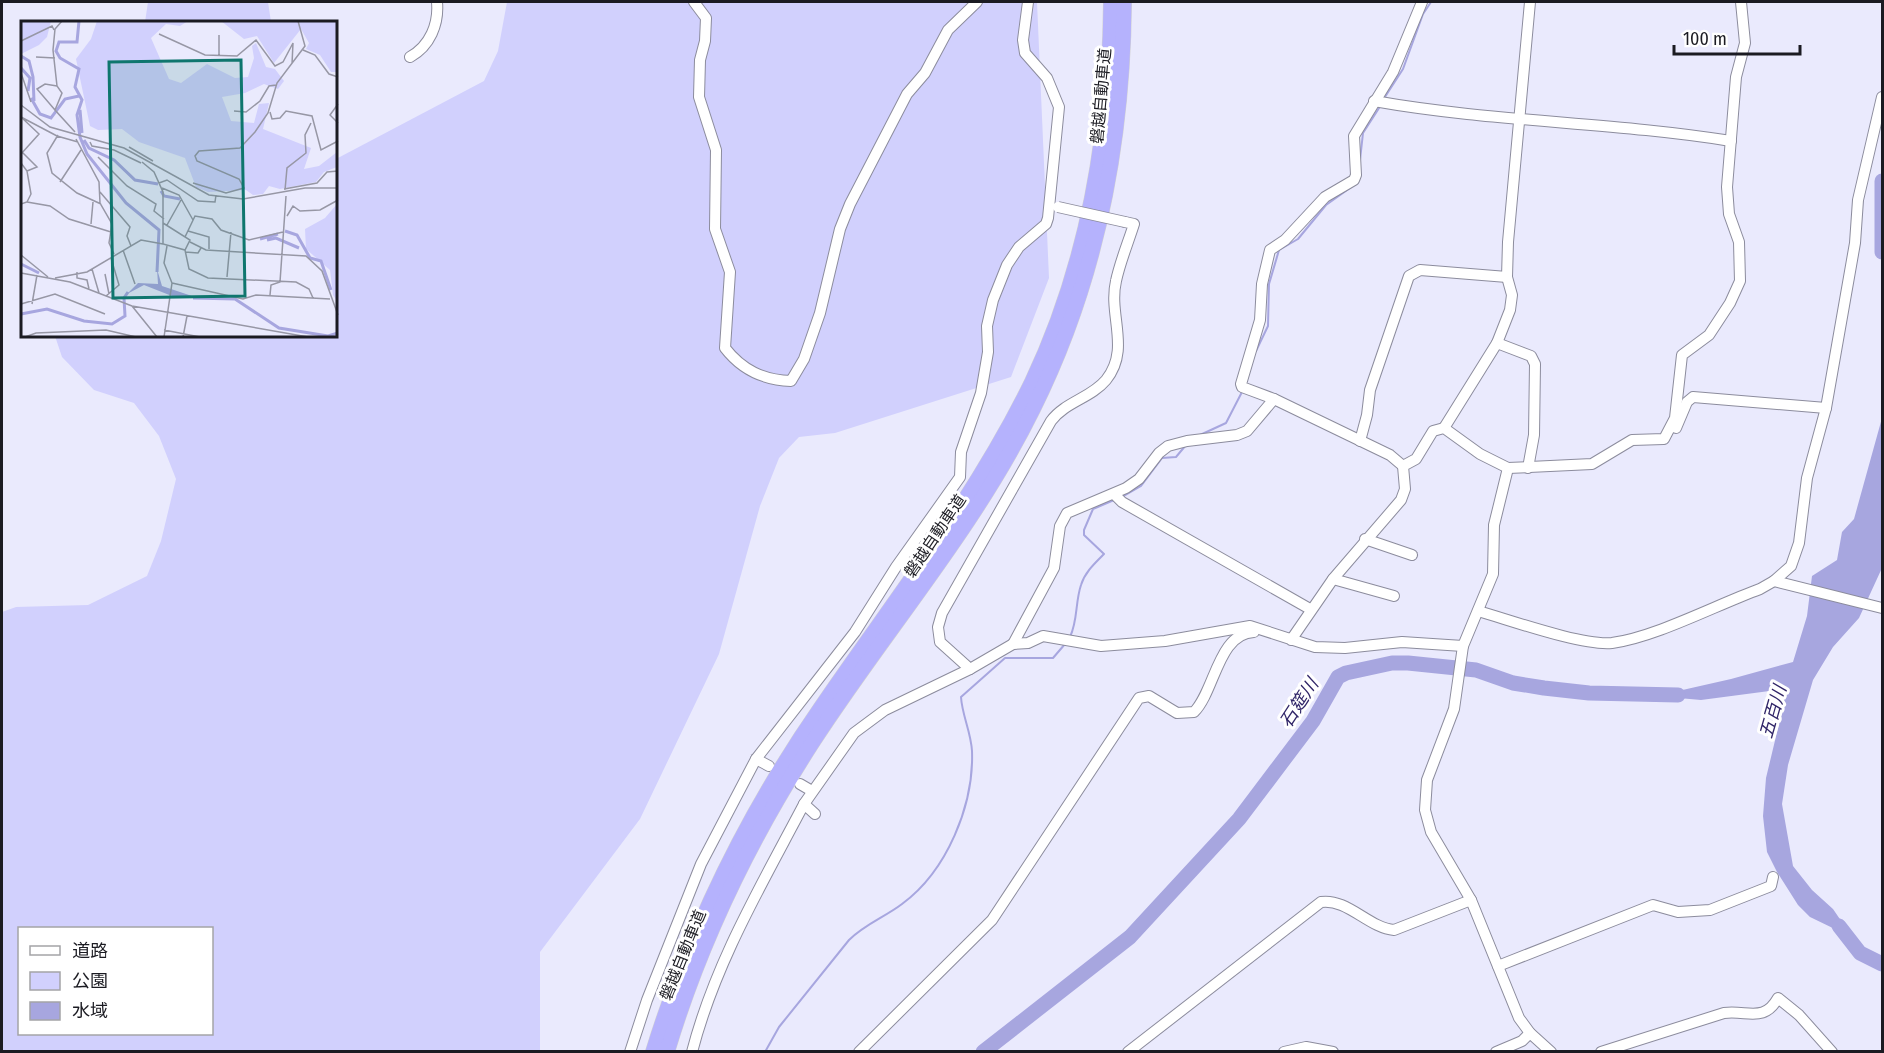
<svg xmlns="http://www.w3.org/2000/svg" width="1884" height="1053" font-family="'Fira Sans Condensed','Noto Sans JP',sans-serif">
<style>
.green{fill:#d1d0fd;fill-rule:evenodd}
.water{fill:#a7a6df}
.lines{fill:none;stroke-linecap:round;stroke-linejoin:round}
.stream{stroke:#a7a6df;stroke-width:2}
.river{stroke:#a7a6df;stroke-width:15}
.minor-casing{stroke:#8c8c9d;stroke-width:12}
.highway-casing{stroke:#d1d1d3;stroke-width:16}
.minor{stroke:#fff;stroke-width:10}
.highway{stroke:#b5b2fd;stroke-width:15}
.minor-bridge-casing{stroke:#8c8c9d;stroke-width:12;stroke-linecap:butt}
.minor-bridge{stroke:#fff;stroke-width:10}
.labels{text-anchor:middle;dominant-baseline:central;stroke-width:6;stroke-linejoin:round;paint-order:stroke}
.street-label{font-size:16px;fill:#1b1b22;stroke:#fff}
.water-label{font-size:18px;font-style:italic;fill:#302568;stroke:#fff}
.inset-river{fill:none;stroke:#a7a6df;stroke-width:3}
.inset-road{fill:none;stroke:#9797a5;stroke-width:1.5}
.view{fill:#0f766e;fill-opacity:0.15;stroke:#0f766e;stroke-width:3}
.inset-edge{fill:none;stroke:#1b1b22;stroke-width:3}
</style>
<rect width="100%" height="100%" fill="#eaeafd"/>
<!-- green -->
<g class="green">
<path d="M148,2H268L271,22H145Z"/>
<path d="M507,2H1037L1049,278L1011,377L835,433L799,437L779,458L760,506L719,654L640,819L540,952V1051H2V612L16,607L88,605L147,576L161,541L176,479L159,436L134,403L94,390L62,357L55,336H336V159L484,81L498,51ZM20,928H212V1034H20Z"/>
</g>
<!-- water -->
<path class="water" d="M1882,418V568L1859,618L1833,647L1813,680L1788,765L1782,804L1793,866L1812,890L1833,909L1848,931L1851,943L1841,932L1810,917L1798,905L1777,872L1767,852L1763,816L1766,778L1784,703L1777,690L1701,700L1656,696L1731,679L1793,662L1807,616L1812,576L1837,560L1842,532L1854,519Z"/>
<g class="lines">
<!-- stream -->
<g class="stream">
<path d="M1383,100L1403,69L1423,14L1431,2"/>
<path d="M1360,160L1363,133L1381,105"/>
<path d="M1256,351L1268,326L1269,284L1279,250L1298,239L1326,205L1357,183"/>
<path d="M1200,435L1226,423L1243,390"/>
<path d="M1122,497L1141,486L1162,458L1176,457L1186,445"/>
<path d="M1070,637C1078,620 1075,603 1081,585C1085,572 1095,563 1104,554L1084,535V530L1093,509L1114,500"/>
<path d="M765,1052L779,1027L849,940C865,924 885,917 902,904C947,871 974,805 972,751C971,732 962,715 961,697L1005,658H1053L1065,644"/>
</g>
<!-- river -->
<g class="river">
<path d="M1882,181V252"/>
<path d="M1839,926L1860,953L1882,964"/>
<path d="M983,1052L1130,937L1239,819L1313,721L1338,677L1346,673L1392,663H1408L1476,670L1513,683L1544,688L1589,693L1678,695"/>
</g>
<defs>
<g id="minor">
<path d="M694,2L706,18L705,41L700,60L699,97L716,150L715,229L730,272L725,348C742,370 763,380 791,381L804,359L820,313L840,229L850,204L907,94L925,73L948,30L977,2"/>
<path d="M410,57C430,46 439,24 437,2"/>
<path d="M1374,101C1492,122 1613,122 1731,141"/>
<path d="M1497,343L1531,356L1535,364L1534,435L1528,468"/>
<path d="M1444,428L1497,343L1510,310L1512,295L1507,277L1508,242L1530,2"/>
<path d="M1676,428L1687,402L1693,397L1826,408"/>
<path d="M1360,441L1367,415L1370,390L1409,276L1420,270L1507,277"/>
<path d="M1403,466L1390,455L1274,399L1242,387L1241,384L1260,320L1262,284L1270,250L1285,240L1325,197L1354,180L1356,175L1354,136L1393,72L1422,2"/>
<path d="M1508,468L1592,464L1632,440L1664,439L1675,418L1682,355L1709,335L1730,303L1740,281L1739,242L1729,214L1727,187L1736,77L1745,43L1741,2"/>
<path d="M1114,494L1122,502L1310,609"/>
<path d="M1365,539L1412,555"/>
<path d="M1333,579L1394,596"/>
<path d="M1774,581L1882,608"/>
<path d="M1478,611C1510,620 1582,646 1612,643C1656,637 1716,605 1760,589L1774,581L1791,566L1799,543L1807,478L1826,408L1855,243L1858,200L1882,97"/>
<path d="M1013,644L1054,568L1060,526L1067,513L1126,488L1139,479L1159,453L1168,446L1187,441L1237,435L1247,431L1274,399"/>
<path d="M1463,646L1454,709L1427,780L1425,810L1431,832L1471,900L1519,1018L1530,1033L1551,1052"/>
<path d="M970,669L940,642L938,627L942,613L1051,421C1065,402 1091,398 1106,380C1131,349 1108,315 1116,281C1120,262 1128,243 1134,224L1125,222"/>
<path d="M756,759L769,766"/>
<path d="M800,784L812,791"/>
<path d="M804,804L854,733L885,710L970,669L1013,644L1028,643L1043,636L1101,646L1165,641L1250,626L1315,647L1345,648L1402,642L1463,646L1493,574L1494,525L1508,468L1480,454L1444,428L1433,431L1416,459L1403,466L1405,489L1401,500L1333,579L1291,640"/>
<path d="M1498,966L1653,905L1678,912L1710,910L1771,886L1773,877"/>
<path d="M630,1052L647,1000L701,864L756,759L855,632L896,567L960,477L961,452L981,393L988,352L987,326L993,300L1007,265L1019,247L1046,224L1048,218L1059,107L1047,78L1025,53L1023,40L1028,2"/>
<path d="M692,1052C715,963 762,884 804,804L815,814"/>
<path d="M859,1052L992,920L1139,698L1149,696L1177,713L1194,712C1215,691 1218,633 1254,632"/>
<path d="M1128,1052L1321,902C1347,898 1369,928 1394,930L1471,900"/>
<path d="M1284,1052L1306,1047L1333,1052"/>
<path d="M1496,1052L1522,1041L1530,1033"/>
<path d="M1601,1052L1724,1013C1748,1010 1764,1023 1778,998L1799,1015L1832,1052"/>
</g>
<g id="highway">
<path d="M653,1052C691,929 749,811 822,706C895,599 975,499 1032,382C1088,264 1110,131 1111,2"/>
<path d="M667,1052C700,942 751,837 814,740C886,629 974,529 1033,409C1096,282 1123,142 1124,2"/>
</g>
</defs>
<!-- minor casing -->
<use href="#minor" class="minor-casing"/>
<!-- highway casing -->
<use href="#highway" class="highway-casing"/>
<!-- minor -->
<use href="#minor" class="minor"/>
<!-- highway -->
<use href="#highway" class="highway"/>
<defs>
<path id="minor-bridge" d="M1058,207L1125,222"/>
</defs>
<!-- minor-bridge casing -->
<use href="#minor-bridge" class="minor-bridge-casing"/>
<!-- minor-bridge -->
<use href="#minor-bridge" class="minor-bridge"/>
</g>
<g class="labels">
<!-- street labels -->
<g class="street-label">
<text transform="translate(1101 96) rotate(-85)">磐越自動車道</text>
<text transform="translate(935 536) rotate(-56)">磐越自動車道</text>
<text transform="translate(683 955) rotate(-68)">磐越自動車道</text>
</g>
<!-- water labels -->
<g class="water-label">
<text transform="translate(1299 703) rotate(-57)">石筵川</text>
<text transform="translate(1773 712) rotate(-74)">五百川</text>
</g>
</g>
<!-- overview -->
<g transform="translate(21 21)">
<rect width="316" height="316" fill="#eaeafd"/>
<path d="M0,0H30L26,16L18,24L0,33ZM76,0H167L159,5L145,3L130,17L148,58L160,62L186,43L214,57L227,56L233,37L231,25L235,22L245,46L254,48L263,60L257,68L243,63L224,72L201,76L210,100L233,102L238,83L248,82L242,108L290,127L283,148L298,145L316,131V146L303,151L295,161L259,168L248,165L242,173L232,174L225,169L187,171L175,166L164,137L118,121L101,108L77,109L69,105L55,38L70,18ZM200,0H316V51H310L299,34L285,28L288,22L280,8L253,42L236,15L223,18ZM316,183H317L316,280L312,274L309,249L285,228L284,208L304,197Z" fill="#d1d0fd"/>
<path d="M136,248L141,265L177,277H156L123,264L106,273L117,262L137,263Z" fill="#a7a6df"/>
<path class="inset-river" d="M58,0L56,21H38L35,30L39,37L58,48L54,66L61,79L56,94L59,116L66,133L105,182L138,209L136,251M0,35L8,40L12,56L13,80M0,47L9,57L7,70M10,77L19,93L30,97L44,78L58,75M59,89L61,112M63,119L68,127L93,139L114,159L137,163M140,170L143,175L159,178M264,210L276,214L289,237L300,240L310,269M239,218L257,213M246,219L255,217L278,227M0,243L18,252M172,277L214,278L258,307L307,315L317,312M0,293L26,288L63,300L91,303L104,295L103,277L107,271"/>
<path class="inset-road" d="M41,0L34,8L32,29L36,65L41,72L34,89L54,111M138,13L184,34L216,35L235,19L254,45L262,41L272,22L271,43M198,14V34M0,20L31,5L33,9M282,29L294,34L308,53L317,56M15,36L34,37M0,52L10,81M317,83L309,94L317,102M0,84L29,106L103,127L188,174L222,178L284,167H317M34,89L16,68L24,63L36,65M213,90L225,91L239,80L248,65L255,64M249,91L251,98L259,97L265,90L291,95L300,129L317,120M0,96L36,115L57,121M0,96L18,113L0,133M37,114L26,132L31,152L56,172L80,183M55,118L78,161L79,182L91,203L88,222L93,233M69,121L71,125L93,129L120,142M108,126L132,140M1,131L16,146L6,150M77,136L106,165L135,183L133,190L143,198M121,141L133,151L142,171V223L164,229L169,219L142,202M0,142L6,150L10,173L6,181L0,183M39,161L60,129M138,162L146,159L177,180L194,181L195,174M172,162L205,172L223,167L218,158L176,140L174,135L178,130L219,127L234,111L247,92L256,62L284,25L277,0M141,167L158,174L172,199M263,168L296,162L306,151L317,150M264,169L266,147L285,132L284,114L290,102M79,171L109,206L106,215L110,225M6,181L29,185L48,198L90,211M266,195L272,185L279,190L299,189L317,179M70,203L72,181M146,204L160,179M167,210L188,216V228M164,216L174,195L191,198L200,209L228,219L262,211M169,221L185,229L285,235L301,250L317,294M102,229L114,263M164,229L168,248L187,257L275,261L288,268L292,277M164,231L177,232L180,227M0,234L27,256M71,248L78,272M56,251V257L66,259L68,268M0,252L49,261L111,285L287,316M84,253L88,273M206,256L210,211M34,257L66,251L120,219L142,223M151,262L222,278L235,274L309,278M249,274L250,264L259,261L265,175M85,275L98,264L90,237M0,283L34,273L84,293M11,283L16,254M111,285L136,316M143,309L179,316M4,316L15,312L85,309L115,316M143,316L151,262L143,242L146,225M162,316L166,295"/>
<path class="view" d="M220,39L224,275L92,277L88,41Z"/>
<rect width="316" height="316" class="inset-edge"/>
</g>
<!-- border -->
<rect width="1884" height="1053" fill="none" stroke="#1b1b22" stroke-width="6"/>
<!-- legend -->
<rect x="18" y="927" width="195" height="108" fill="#ffffff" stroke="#a4a4a7" stroke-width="1.5"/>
<rect x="30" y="946" width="30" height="9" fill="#ffffff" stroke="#a4a4a7" stroke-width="1.5"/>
<text x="72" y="957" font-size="18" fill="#1b1b22">道路</text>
<rect x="30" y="972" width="30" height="18" fill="#d1d0fd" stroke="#a4a4a7" stroke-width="1.5"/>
<text x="72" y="987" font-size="18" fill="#1b1b22">公園</text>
<rect x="30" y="1002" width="30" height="18" fill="#a7a6df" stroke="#a4a4a7" stroke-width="1.5"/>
<text x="72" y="1017" font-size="18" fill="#1b1b22">水域</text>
<!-- scale -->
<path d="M1674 45v9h126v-9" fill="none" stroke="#1b1b22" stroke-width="3"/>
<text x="1683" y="45" font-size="18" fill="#1b1b22" stroke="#ffffff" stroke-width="4.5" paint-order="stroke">100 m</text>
</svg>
